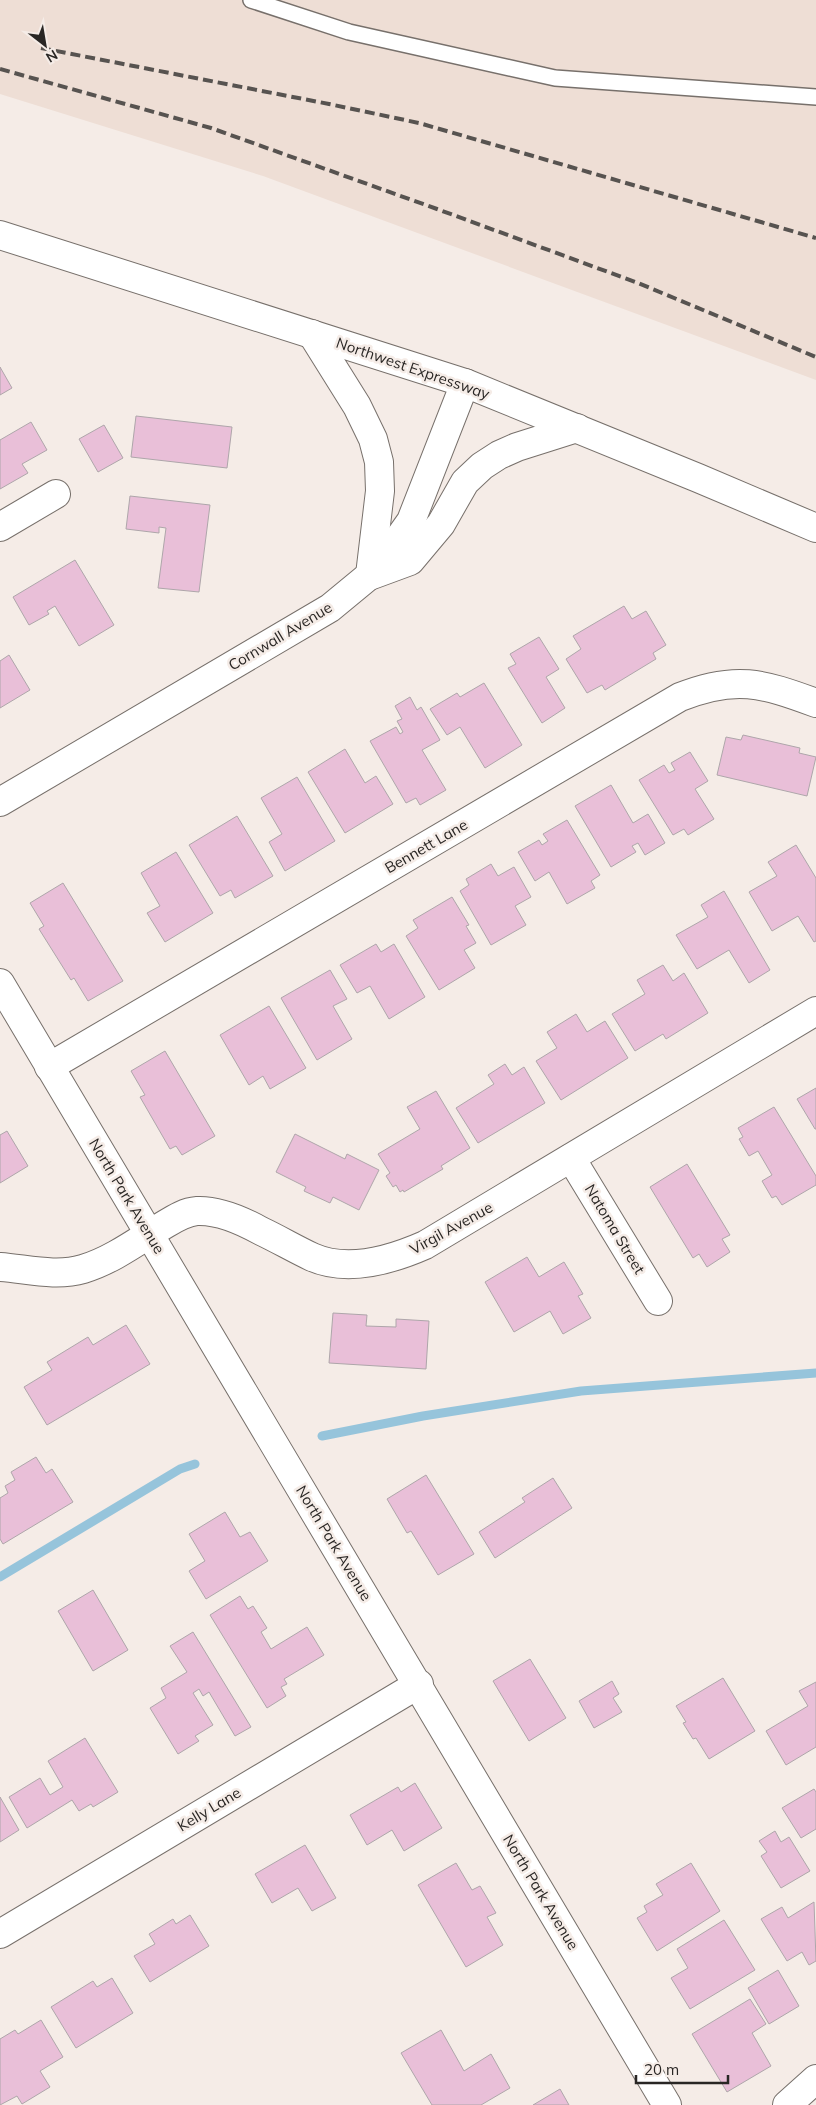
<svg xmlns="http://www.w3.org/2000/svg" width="816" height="2105" font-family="Mulish,sans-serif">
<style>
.built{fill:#eeded5}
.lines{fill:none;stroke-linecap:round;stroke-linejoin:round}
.stream{stroke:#96c4db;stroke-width:9}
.building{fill:#e9bfd8;stroke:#aea6aa}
.lane-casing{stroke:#77706b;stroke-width:18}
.street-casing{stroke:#77706b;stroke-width:30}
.secondary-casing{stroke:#77706b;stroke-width:30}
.lane{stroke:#fff;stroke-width:15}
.street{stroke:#fff;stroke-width:28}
.secondary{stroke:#fff;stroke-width:28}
.rail{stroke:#575350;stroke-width:4;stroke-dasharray:10 5;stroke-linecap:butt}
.labels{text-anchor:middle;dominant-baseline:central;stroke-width:5;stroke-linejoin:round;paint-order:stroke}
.street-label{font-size:15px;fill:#292624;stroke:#f5ece7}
</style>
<rect width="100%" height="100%" fill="#f5ece7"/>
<!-- built -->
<path class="built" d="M0,0H816V380L263,176L0,94Z"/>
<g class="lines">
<!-- stream -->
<g class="stream">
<path d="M322,1436L423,1416L581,1391L816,1373"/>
<path d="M0,1577L180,1469L195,1464"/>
</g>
</g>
<!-- building -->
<g class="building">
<path d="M0,367L12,388L0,395Z"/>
<path d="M136,416L232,427L227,468L131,457Z"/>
<path d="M31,422L47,450L22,464L28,473L0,489V440Z"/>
<path d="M104,425L123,458L98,472L79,439Z"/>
<path d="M130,496L210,505L199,592L158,588L166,528L159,527V533L126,529Z"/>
<path d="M75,560L114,625L79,646L55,606L47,611L49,614L29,625L13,597Z"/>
<path d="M624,606L632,619L646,611L666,645L653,653L656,659L605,690L602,685L587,693L566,659L581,649L573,636Z"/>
<path d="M539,637L559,669L546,677L565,708L542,723L508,668L516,664L510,654Z"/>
<path d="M9,655L30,690L0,708V661Z"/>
<path d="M484,683L522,745L485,768L460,727L447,735L430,709L457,693L460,697Z"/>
<path d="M410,697L417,710L421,707L440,740L422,750L446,790L420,805L416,798L406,803L370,741L396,727L400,734L403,732L397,721L402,719L395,706Z"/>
<path d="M743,735L800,748L799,753L816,757L807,796L717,775L726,737L741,740Z"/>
<path d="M345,749L365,783L376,776L393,804L345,833L308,772Z"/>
<path d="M690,752L708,781L695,789L714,819L688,835L684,829L673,835L639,780L664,765L669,773L675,770L671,763Z"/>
<path d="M297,777L335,841L285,871L269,842L282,834L261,798Z"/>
<path d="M611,785L633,823L648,814L665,843L645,855L638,843L632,846L636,852L611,867L575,806Z"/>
<path d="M237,816L273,876L235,898L231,890L220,896L189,845Z"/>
<path d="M567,820L600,875L591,881L595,888L567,904L549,872L535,881L518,852L539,840L542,845L548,841L543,834Z"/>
<path d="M796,845L816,878V941L814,942L798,916L772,931L749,892L777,876L768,862Z"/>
<path d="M176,852L213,913L165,942L147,913L160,906L141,873Z"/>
<path d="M491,864L498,876L514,867L531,897L515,906L526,925L491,945L460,891L469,885L466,879Z"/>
<path d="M63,883L123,981L88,1001L74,978L71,980L39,929L44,926L30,903Z"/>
<path d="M724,891L770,970L749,983L729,950L697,969L676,935L708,917L701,905Z"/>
<path d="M452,897L469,925L466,926L476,943L464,950L475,968L439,990L406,936L418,928L413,920Z"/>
<path d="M376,944L381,952L394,944L425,997L389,1019L370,986L357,993L340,965Z"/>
<path d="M663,965L673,981L684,973L708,1013L666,1039L663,1034L635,1051L612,1014L645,994L637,980Z"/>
<path d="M330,970L347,999L333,1006L352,1039L317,1060L281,998Z"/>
<path d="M269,1006L306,1068L270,1089L263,1076L249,1085L220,1035Z"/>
<path d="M576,1014L587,1032L605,1021L628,1058L561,1100L536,1061L557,1048L547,1032Z"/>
<path d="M165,1051L215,1136L182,1155L176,1146L170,1149L140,1097L145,1095L131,1071Z"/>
<path d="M505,1064L512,1075L524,1067L545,1103L478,1143L456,1108L494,1084L488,1075Z"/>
<path d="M816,1088V1129H815L797,1099Z"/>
<path d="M436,1091L470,1148L441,1166L443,1169L404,1192L403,1190L400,1192L396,1185L393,1187L386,1176L390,1173L378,1154L420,1129L407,1107Z"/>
<path d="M774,1107L816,1176V1185L782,1205L776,1196L772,1198L762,1181L772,1175L758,1151L749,1156L739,1139L743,1137L738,1128Z"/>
<path d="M7,1131L28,1166L0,1183V1135Z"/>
<path d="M295,1134L345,1159L347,1154L379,1170L359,1210L333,1197L330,1203L304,1191L306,1187L276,1172Z"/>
<path d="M687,1164L730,1235L722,1239L730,1252L707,1267L699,1254L693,1258L650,1187Z"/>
<path d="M527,1257L539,1277L564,1262L583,1294L578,1296L591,1318L563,1334L550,1311L514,1332L485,1282Z"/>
<path d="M333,1313L367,1315L366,1326L396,1327V1319L429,1321L426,1369L329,1363Z"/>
<path d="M126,1325L150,1364L47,1425L24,1387L52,1370L47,1362L88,1337L93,1345Z"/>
<path d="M36,1457L46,1473L52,1469L73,1502L3,1544L0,1539V1498L8,1493L5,1486L15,1480L11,1472Z"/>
<path d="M426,1475L474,1554L438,1575L411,1531L407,1533L387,1499Z"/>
<path d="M553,1478L572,1508L495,1558L479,1532L525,1502L522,1498Z"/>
<path d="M225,1512L240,1537L250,1532L268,1561L206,1599L189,1571L205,1561L189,1534Z"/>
<path d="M93,1590L128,1650L93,1671L58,1611Z"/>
<path d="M240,1596L248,1609L253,1606L267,1628L261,1632L271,1649L307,1627L324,1655L284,1679L287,1684L281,1687L286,1696L267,1708L210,1615Z"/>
<path d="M193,1632L251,1727L235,1736L209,1692L203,1696L199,1689L193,1693L213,1725L195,1736L199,1741L178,1754L150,1708L166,1698L161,1688L187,1672L170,1646Z"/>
<path d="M530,1659L566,1718L529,1741L493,1681Z"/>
<path d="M723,1678L755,1731L709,1759L696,1738L693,1739L683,1723L686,1722L676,1706Z"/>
<path d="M612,1681L619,1694L613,1698L622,1712L594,1728L579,1701Z"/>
<path d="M816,1682V1747L786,1765L766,1731L808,1706L799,1691Z"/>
<path d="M85,1738L118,1792L93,1807L91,1804L79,1811L72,1800L27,1828L9,1797L40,1778L50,1795L63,1787L48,1761Z"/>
<path d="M415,1783L442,1828L404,1851L392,1830L367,1845L350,1815L398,1787L401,1792Z"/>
<path d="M814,1789L816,1792V1829L801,1838L782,1808Z"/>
<path d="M0,1797L19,1830L0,1842Z"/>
<path d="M775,1831L781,1842L789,1837L810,1871L781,1888L761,1856L767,1852L759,1841Z"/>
<path d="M305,1845L336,1898L312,1911L298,1888L272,1903L255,1874Z"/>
<path d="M456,1863L472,1890L480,1886L496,1913L487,1917L503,1945L466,1967L418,1885Z"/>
<path d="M691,1863L720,1911L657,1951L637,1918L647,1912L644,1906L663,1895L656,1884Z"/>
<path d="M814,1902L816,1961L809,1965L802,1952L787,1961L761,1919L782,1907L788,1918Z"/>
<path d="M190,1915L209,1946L150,1982L134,1956L155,1944L149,1934L173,1919L176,1924Z"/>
<path d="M724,1920L755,1970L690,2009L671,1978L688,1968L677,1949Z"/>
<path d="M778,1970L799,2006L769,2024L748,1988Z"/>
<path d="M112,1978L133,2013L76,2048L51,2007L93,1981L97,1987Z"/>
<path d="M750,1999L766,2024L752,2033L771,2066L727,2092L692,2034Z"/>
<path d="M41,2020L63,2057L40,2071L50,2087L22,2104L17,2096L0,2105V2039L15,2030L18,2034Z"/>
<path d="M441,2030L464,2071L491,2054L510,2088L481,2105H432L401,2053Z"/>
<path d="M560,2089L569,2105H533Z"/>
</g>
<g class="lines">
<defs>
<path id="lane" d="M251,0L349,32L555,78L816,97"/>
<g id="street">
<path d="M0,527L56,494"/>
<path d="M49,1067L680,697C735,675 762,683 816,703"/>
<path d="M571,1158L658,1301"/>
<path d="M0,1267C27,1269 56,1277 83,1269C110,1261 135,1243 159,1228C171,1221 183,1212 197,1211C219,1210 243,1221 261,1231C278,1239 295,1249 312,1257C348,1273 391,1260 425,1245L816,1011"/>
<path d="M0,1934L419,1684"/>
<path d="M787,2105L816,2079"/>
</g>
<g id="secondary">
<path d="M0,235L465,383L698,478L816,528"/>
<path d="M312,334L357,406L373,439L379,462L380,491L370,575"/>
<path d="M372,575L410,561L441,524L465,482L482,466L499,455L517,447L577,428"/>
<path d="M0,802L330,608L370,575L387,555L411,521L465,383"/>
<path d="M0,983L667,2105"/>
</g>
</defs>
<!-- lane casing -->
<use href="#lane" class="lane-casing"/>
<!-- street casing -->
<use href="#street" class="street-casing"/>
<!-- secondary casing -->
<use href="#secondary" class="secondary-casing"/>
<!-- lane -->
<use href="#lane" class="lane"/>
<!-- street -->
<use href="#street" class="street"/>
<!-- secondary -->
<use href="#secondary" class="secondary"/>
<!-- rail -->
<g class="rail">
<path d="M41,48L329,104L419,123L816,238"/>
<path d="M0,69L211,128L437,209L638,283L816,357"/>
</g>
</g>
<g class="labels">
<!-- street labels -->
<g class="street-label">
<text transform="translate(413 368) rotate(19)">Northwest Expressway</text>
<text transform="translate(280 636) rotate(-31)">Cornwall Avenue</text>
<text transform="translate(426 846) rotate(-30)">Bennett Lane</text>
<text transform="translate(127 1196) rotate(59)">North Park Avenue</text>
<text transform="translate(451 1228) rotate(-29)">Virgil Avenue</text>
<text transform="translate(615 1229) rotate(59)">Natoma Street</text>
<text transform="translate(334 1543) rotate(59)">North Park Avenue</text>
<text transform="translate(209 1809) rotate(-31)">Kelly Lane</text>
<text transform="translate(541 1892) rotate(59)">North Park Avenue</text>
</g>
</g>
<!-- north arrow -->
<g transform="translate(45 45) rotate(149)" stroke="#f5ece7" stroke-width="4" paint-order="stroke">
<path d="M0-4L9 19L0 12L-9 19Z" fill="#292624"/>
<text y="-8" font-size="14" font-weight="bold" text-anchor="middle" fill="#292624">N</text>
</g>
<!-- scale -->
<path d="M636 2075v8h92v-8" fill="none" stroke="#292624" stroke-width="2.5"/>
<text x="644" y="2075" font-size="15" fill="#292624" stroke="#f5ece7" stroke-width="4" paint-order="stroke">20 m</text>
</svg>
